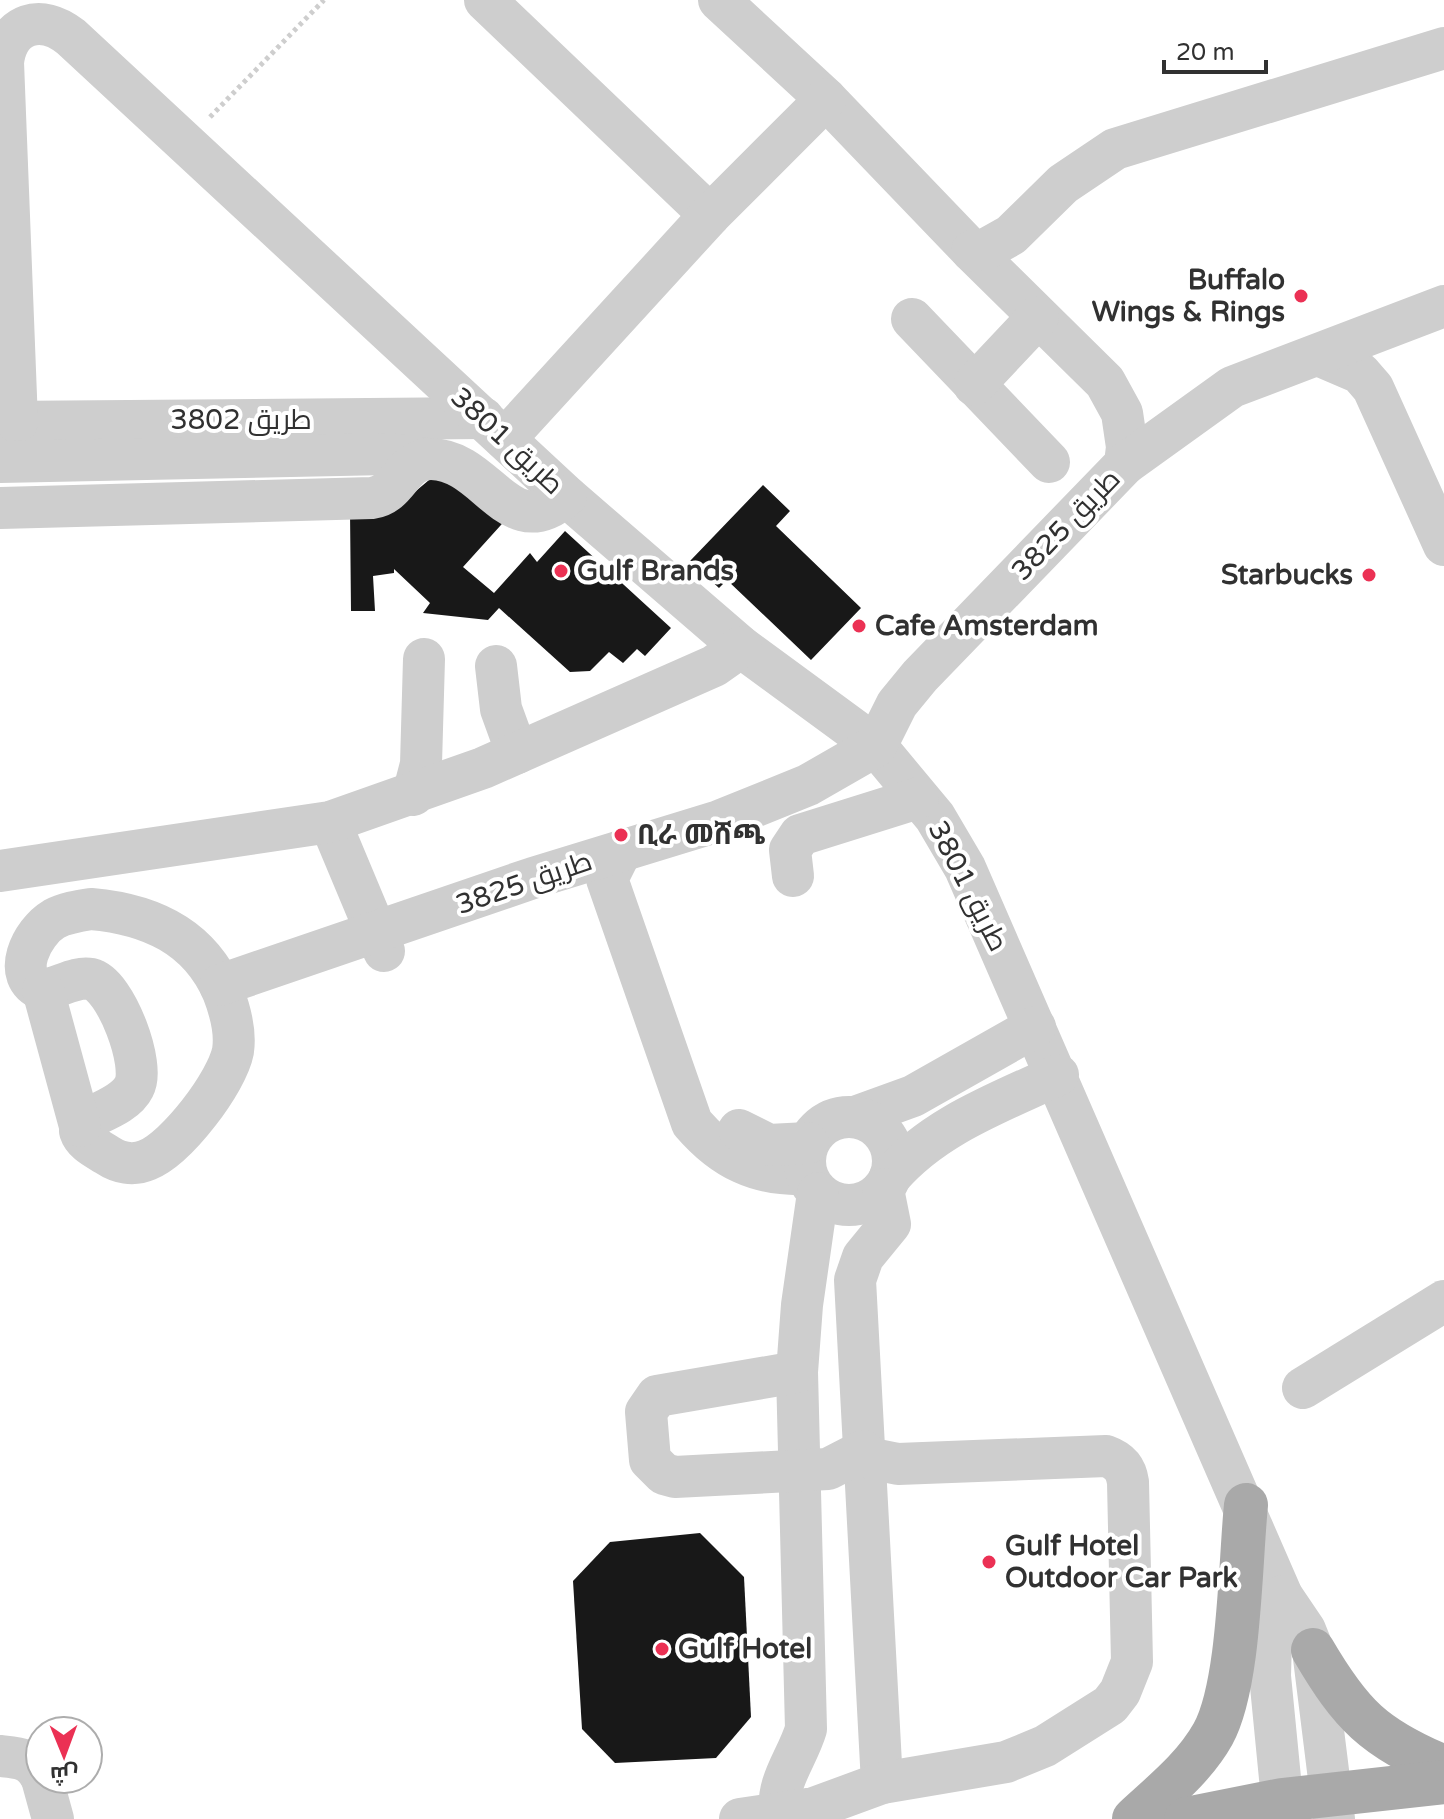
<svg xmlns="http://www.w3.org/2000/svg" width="1444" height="1819" font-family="'Varela Round',Cairo,'Noto Sans Ethiopic',sans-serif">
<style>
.building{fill:#181818}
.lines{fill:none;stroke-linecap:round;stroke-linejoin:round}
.path{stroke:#cecece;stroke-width:5;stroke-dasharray:4 4;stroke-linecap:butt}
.minor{stroke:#cecece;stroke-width:42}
.major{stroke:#a9a9a9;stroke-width:44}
.poi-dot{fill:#eb3154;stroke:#fff;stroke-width:3}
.labels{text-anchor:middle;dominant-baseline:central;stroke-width:8;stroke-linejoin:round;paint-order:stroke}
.poi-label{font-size:28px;font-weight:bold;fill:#313131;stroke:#fff;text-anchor:start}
.street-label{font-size:28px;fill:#313131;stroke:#fff}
</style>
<rect width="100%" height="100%" fill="#fff"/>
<!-- building -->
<g class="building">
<path d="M435,475L510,515L463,567L494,593L530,553L537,562L565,531L671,628L645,656L637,649L623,663L609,652L590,671L570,672L499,608L488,620L423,613L430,603L394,569V573L373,576L375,611H351L350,511H392Z"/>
<path d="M763,485L790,511L776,526L861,608L811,660L727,580L719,588L690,561Z"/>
<path d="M700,1533L744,1577L751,1717L716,1758L615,1763L582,1729L573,1581L610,1542Z"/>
</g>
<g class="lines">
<!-- path -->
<path class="path" d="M210,117L324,0"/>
<!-- minor -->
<g class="minor">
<path d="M485,0L710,215"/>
<path d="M719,0L826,99L972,251L1105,382L1122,413L1127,447L1125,464"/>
<path d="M972,251L986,249L1011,235L1063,184L1115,149L1444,48"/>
<path d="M912,319L1049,462"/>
<path d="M1318,355L1360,373L1373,388L1444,545"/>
<path d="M974,385L1038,317"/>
<path d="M0,422L483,418"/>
<path d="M17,422L3,62C8,23 41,13 71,37L566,496L741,647L876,746L935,817L965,868L1282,1596L1305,1630L1313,1650L1334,1819"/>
<path d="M505,439L710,215L826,99"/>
<path d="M0,462L388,454L430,459"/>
<path d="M0,508L372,498C400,494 401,459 431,459C489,460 508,546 566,496"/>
<path d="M496,666L501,709L517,753"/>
<path d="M413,795L421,764L424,659"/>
<path d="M330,822L384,951"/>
<path d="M621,851L607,879L692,1123C723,1159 757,1176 806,1174"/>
<path d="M0,871L330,822L483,768L714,666L741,647"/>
<path d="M793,876L790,850L800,835L918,798"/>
<path d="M91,909C149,914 199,936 223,992C230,1010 236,1031 233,1051C227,1082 177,1148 147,1160C133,1166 119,1163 107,1155C96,1148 84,1143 80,1131L83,1121C99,1112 125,1105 134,1087C146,1066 116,985 91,979C75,976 59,988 43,990C9,977 32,932 54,919C65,913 78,911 91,909Z"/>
<path d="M220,985L533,878L719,821L808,785L876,746L897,704L920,676L1125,464L1232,387L1444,306"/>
<path d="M43,990L80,1126"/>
<path d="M855,1117L913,1096L1035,1027"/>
<circle cx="849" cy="1161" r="44"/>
<path d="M739,1130L769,1145L808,1143"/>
<path d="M890,1177C934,1126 998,1103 1058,1075"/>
<path d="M1303,1388L1444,1301"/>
<path d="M1282,1596L1271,1640L1270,1676L1284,1819"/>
<path d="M0,1756C19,1758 30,1758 40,1775"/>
<path d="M42,1779L53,1819"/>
<path d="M882,1783L855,1280L863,1257L890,1224L883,1189"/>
<path d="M780,1814C776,1781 797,1759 806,1729L797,1372L802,1305L818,1193"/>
<path d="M740,1819L814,1808L882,1783L1006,1762L1045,1746L1110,1705L1120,1692L1132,1662L1128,1482C1126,1468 1120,1461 1106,1456L898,1464L873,1459L863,1451L828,1469L675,1477L664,1474L650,1460L646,1412L657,1396L797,1372"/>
</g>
<!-- major -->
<g class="major">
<path d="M1313,1650C1351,1715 1374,1738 1444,1767"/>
<path d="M1134,1819C1162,1793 1194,1768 1213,1734C1240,1685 1240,1564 1246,1505"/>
<path d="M1186,1819L1282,1800L1444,1782"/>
</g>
</g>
<!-- markers -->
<g class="poi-dot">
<circle cx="1301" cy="296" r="8"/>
<circle cx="561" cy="571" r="8"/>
<circle cx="1369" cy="575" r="8"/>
<circle cx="859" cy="626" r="8"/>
<circle cx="621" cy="835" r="8"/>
<circle cx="989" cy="1562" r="8"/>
<circle cx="662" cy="1649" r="8"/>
</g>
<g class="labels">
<!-- poi labels -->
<g class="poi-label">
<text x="1285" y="280" text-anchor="end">Buffalo<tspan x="1285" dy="32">Wings &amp; Rings</tspan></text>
<text x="577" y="571">Gulf Brands</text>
<text x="1353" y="575" text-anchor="end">Starbucks</text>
<text x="875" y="626">Cafe Amsterdam</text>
<text x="637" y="835">ቢራ መሸጫ</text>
<text x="1005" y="1546">Gulf Hotel<tspan x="1005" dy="32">Outdoor Car Park</tspan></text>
<text x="678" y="1649">Gulf Hotel</text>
</g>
<!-- street labels -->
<g class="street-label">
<text x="241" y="420">طريق 3802</text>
<text transform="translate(507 441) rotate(43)">طريق 3801</text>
<text transform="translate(1066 525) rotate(-46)">طريق 3825</text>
<text transform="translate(524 883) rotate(-19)">طريق 3825</text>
<text transform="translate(968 886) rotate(63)">طريق 3801</text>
</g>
</g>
<!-- north arrow -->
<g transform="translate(64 1755) rotate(179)"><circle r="38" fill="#ffffff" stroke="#adadad" stroke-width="2"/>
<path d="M0-6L14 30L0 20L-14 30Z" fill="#eb3154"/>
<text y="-12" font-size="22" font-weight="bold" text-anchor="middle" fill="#313131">ش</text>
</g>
<!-- scale -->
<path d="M1164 60v12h102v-12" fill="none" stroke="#313131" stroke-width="4"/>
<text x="1176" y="60" font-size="24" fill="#313131" stroke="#ffffff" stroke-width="6" paint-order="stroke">20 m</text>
</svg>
